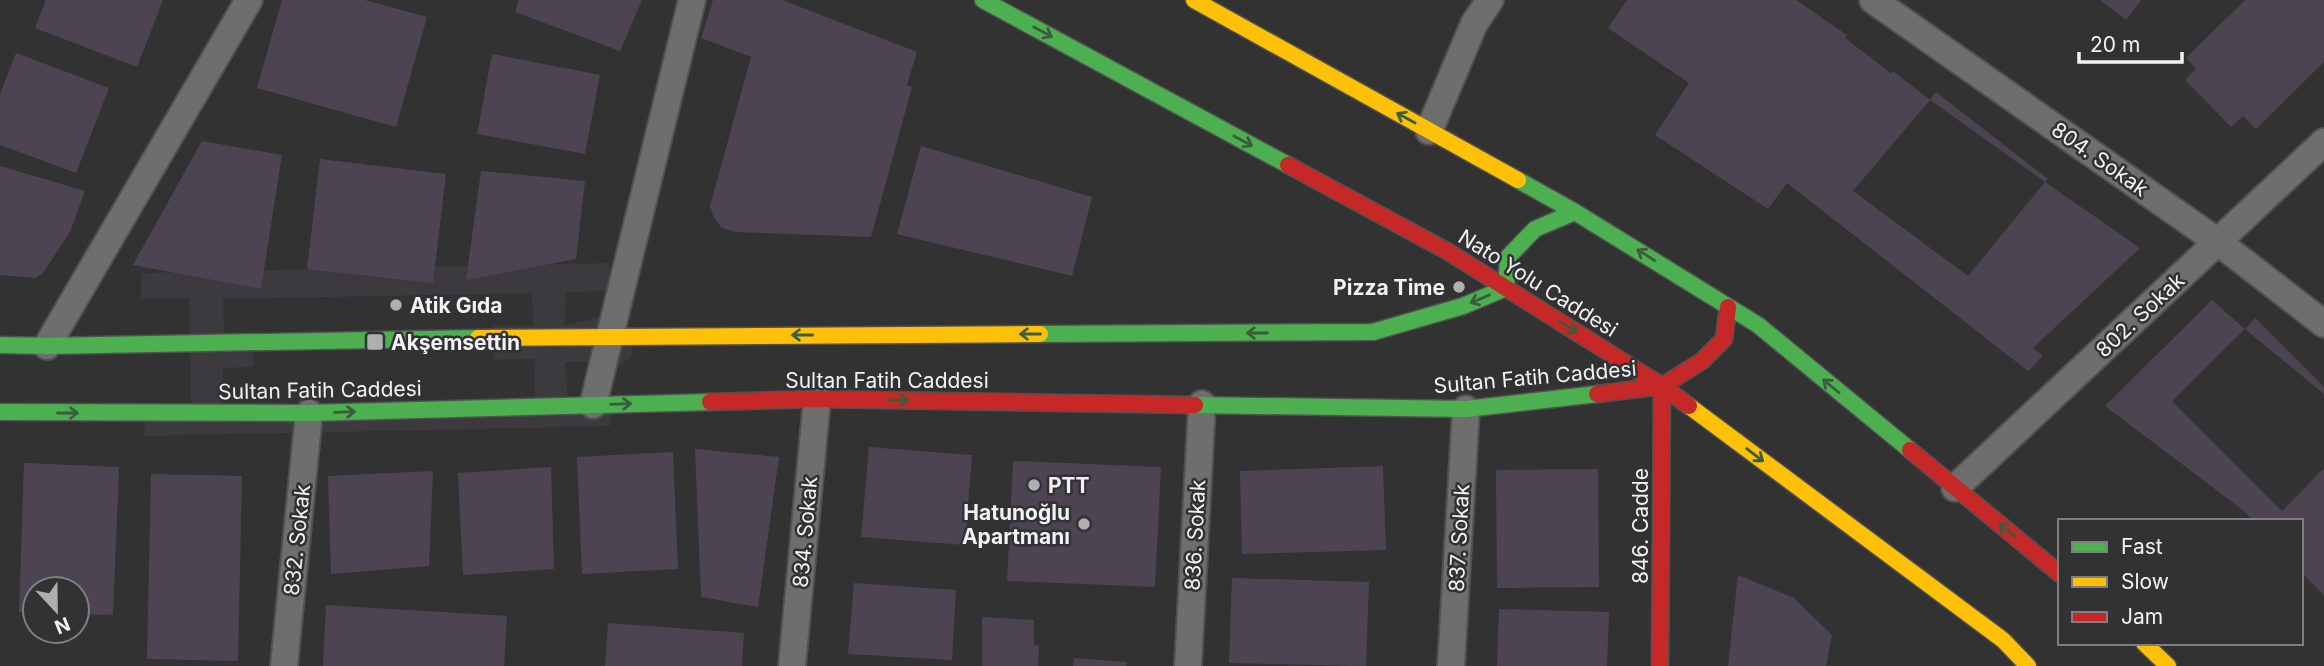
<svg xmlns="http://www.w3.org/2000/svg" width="2324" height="666" font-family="Inter,sans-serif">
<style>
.built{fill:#3c393f;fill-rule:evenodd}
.building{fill:#4c4551}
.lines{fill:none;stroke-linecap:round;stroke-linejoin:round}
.street-casing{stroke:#515151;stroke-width:30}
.fast-casing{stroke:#515151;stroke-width:19}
.slow-casing{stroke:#515151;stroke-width:19}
.jam-casing{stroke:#515151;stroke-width:19}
.street{stroke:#6e6e6e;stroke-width:26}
.fast{stroke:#4caf50;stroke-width:16}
.slow{stroke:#ffc107;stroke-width:16}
.jam{stroke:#c62828;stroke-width:16}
.oneway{stroke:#3b5d3d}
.poi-dot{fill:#afafaf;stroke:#323133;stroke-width:2.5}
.labels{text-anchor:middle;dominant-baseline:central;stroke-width:5;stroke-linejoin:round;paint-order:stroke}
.street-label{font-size:21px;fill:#f2f2f3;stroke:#323133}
.poi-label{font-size:21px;font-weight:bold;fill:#f2f2f3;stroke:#323133;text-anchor:start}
</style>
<rect width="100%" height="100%" fill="#323232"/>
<!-- built -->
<path class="built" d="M609,263L610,291L566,292L564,326L609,314L633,350L630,358L615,368L598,367L590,362H565L568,402L610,401V426L145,436L144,411L191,409L189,298L141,299V273ZM532,293L533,325L493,326L494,360L534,359L535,402L224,409L223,368L253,367L252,335H224L223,299Z"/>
<!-- building -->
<g class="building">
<path d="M46,0H163L137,67L35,28Z"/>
<path d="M282,0H365L427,17L396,127L257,88Z"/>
<path d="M519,0H642L620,51L515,12Z"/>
<path d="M713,0H782L917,52L907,85L912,87L871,237L735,232L722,228L714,218L710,206L751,57L701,38Z"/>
<path d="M1627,0H1796L1847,35L1845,38L1892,74L1893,71L1930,100L1853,191L1968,276L2045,182L2140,248L2033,348L2043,356L2028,371L1787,183L1768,209L1655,135L1689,83L1608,28Z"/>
<path d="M2100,0H2141L2126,20Z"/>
<path d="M2245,0H2324V62L2256,129L2243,116L2231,127L2185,80L2196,69L2186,58Z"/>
<path d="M16,53L109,88L76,173L0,145V94Z"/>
<path d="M492,54L600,75L585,154L477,134Z"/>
<path d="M1936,92L2048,179L2045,182L1930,100Z"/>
<path d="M202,141L282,155L261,289L133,265Z"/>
<path d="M921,146L1092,197L1072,276L897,234Z"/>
<path d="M320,159L446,174L433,283L307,269Z"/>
<path d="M0,166L85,191L70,232L43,273L35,278L0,275Z"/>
<path d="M481,171L585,181L576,259L466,280Z"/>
<path d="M2212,300L2245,329L2172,401L2282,511L2324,468V595L2301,572V521H2253L2244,511L2105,406Z"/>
<path d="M2255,318L2324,387V394L2245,329Z"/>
<path d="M869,447L972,455L965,545L861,537Z"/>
<path d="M695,449L779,457L758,607L701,597Z"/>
<path d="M673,452L678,569L582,574L577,457Z"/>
<path d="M1013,461L1161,467L1155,587L1007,581Z"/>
<path d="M24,463L119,467L113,615L77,614V589H35V612H19Z"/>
<path d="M1383,466L1386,550L1242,554L1240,471Z"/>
<path d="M551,467L554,569L463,575L458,473Z"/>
<path d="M1598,469L1599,587L1497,588L1496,470Z"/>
<path d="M433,471L429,566L331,574L328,476Z"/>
<path d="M151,474L242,476L238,661L147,659Z"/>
<path d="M1738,575L1794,598L1832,635L1826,666H1728Z"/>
<path d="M1232,578L1369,582L1366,666L1229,663Z"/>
<path d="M854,583L956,590L952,660L848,654Z"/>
<path d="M326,605L507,616L504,666H323Z"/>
<path d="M1499,609L1609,612L1607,666H1497Z"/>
<path d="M982,617L1034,620V645L1039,646L1038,666H982Z"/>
<path d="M608,623L744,633L742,666H605Z"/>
<path d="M1074,658L1127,662L1126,666H1073Z"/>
</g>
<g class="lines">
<defs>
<g id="street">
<path d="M1873,0L2218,242L2324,324"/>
<path d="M1429,131L1474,24L1490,0"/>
<path d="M47,346L249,0"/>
<path d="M593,405L692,0"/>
<path d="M1955,488L2324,142"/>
<path d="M284,666L309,413"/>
<path d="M792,666L817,399"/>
<path d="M1188,666L1202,404"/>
<path d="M1451,666L1466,409"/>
</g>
<g id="fast">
<path d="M983,0L1288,165"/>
<path d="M1518,180L1575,212L1758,325L1910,450"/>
<path d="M1040,334L1373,332L1463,306L1506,288L1508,257L1535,229L1575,212"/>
<path d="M0,345L47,346L478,338"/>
<path d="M1195,405L1466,409L1597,394"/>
<path d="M0,412L309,413L710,402"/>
</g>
<g id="slow">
<path d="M1194,0L1518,180"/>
<path d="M478,338L1040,334"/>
<path d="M1689,406L2003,640L2028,666"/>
<path d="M2144,643L2168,666"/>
</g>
<g id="jam">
<path d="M1288,165L1447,251L1662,386L1689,406"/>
<path d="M1597,394L1662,386L1702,361L1724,339L1728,307"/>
<path d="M710,402L817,399L1195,405"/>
<path d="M1910,450L2060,574"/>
<path d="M1660,666L1662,386"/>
</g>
</defs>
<!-- street casing -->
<use href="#street" class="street-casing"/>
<!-- fast casing -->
<use href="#fast" class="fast-casing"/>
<!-- slow casing -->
<use href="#slow" class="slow-casing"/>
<!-- jam casing -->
<use href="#jam" class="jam-casing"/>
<!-- street -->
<use href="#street" class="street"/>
<!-- fast -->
<use href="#fast" class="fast"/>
<!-- slow -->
<use href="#slow" class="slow"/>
<!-- jam -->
<use href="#jam" class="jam"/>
</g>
<!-- one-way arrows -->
<defs><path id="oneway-shaft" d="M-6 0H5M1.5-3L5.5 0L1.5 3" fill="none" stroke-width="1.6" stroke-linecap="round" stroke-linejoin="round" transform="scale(1.75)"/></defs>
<g class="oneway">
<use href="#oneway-shaft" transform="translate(1043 32) rotate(28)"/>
<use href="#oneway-shaft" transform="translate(1406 118) rotate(-151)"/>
<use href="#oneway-shaft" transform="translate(1243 141) rotate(28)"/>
<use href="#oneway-shaft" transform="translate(1646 255) rotate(-148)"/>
<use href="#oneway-shaft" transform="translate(1480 299) rotate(157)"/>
<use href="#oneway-shaft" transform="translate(1568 327) rotate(32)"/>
<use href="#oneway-shaft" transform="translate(1257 333) rotate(180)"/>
<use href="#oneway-shaft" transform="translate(1030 334) rotate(180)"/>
<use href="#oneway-shaft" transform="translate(802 335) rotate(180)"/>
<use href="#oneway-shaft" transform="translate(1831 386) rotate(-140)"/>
<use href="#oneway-shaft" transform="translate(898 400) rotate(1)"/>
<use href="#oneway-shaft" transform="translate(621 404) rotate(-2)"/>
<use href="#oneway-shaft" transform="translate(345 412) rotate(-2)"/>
<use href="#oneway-shaft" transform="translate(68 413)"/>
<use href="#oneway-shaft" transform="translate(1755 455) rotate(37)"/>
<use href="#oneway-shaft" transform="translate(2007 530) rotate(-141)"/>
</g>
<!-- markers -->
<g class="poi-dot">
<circle cx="1459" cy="287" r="7"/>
<circle cx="396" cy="305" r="7"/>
<rect x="366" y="333" width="18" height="18" rx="3.5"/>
<circle cx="1034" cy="485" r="7"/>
<circle cx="1084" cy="524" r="7"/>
</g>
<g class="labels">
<!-- street labels -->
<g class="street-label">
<text transform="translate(2100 159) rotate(35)">804. Sokak</text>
<text transform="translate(1538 283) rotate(32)">Nato Yolu Caddesi</text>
<text transform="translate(2140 315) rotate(-43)">802. Sokak</text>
<text transform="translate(1535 377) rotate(-5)">Sultan Fatih Caddesi</text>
<text x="887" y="380">Sultan Fatih Caddesi</text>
<text transform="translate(320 390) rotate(-1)">Sultan Fatih Caddesi</text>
<text transform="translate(1640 526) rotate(-90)">846. Cadde</text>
<text transform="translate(805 532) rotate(-85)">834. Sokak</text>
<text transform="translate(1195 535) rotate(-87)">836. Sokak</text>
<text transform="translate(1459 538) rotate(-87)">837. Sokak</text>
<text transform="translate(297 540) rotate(-84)">832. Sokak</text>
</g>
<!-- poi labels -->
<g class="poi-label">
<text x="1445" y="287" text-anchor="end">Pizza Time</text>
<text x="410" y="305">Atik Gıda</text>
<text x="391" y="342">Akşemsettin</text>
<text x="1048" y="485">PTT</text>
<text x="1070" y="512" text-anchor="end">Hatunoğlu<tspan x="1070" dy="24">Apartmanı</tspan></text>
</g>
</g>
<!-- legend -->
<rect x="2058" y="519" width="245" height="126" fill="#323133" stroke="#7f7e80" stroke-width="2"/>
<rect x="2072" y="542" width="35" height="10" fill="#4caf50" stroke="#7f7e80" stroke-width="2"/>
<text x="2121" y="554" font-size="21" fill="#f2f2f3">Fast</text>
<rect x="2072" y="577" width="35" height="10" fill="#ffc107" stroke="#7f7e80" stroke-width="2"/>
<text x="2121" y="589" font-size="21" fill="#f2f2f3">Slow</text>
<rect x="2072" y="612" width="35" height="10" fill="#c62828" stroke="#7f7e80" stroke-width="2"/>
<text x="2121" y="624" font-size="21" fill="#f2f2f3">Jam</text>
<!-- north arrow -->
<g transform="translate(56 610) rotate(158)"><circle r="33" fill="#323133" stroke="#7f7e80" stroke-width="2"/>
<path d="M0-5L12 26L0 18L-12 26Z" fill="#afafaf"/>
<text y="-10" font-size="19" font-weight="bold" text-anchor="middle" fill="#f2f2f3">N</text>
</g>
<!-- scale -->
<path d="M2079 52v10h103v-10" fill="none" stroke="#f2f2f3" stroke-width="3.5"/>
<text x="2090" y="52" font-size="21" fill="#f2f2f3" stroke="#323133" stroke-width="5" paint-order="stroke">20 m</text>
</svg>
